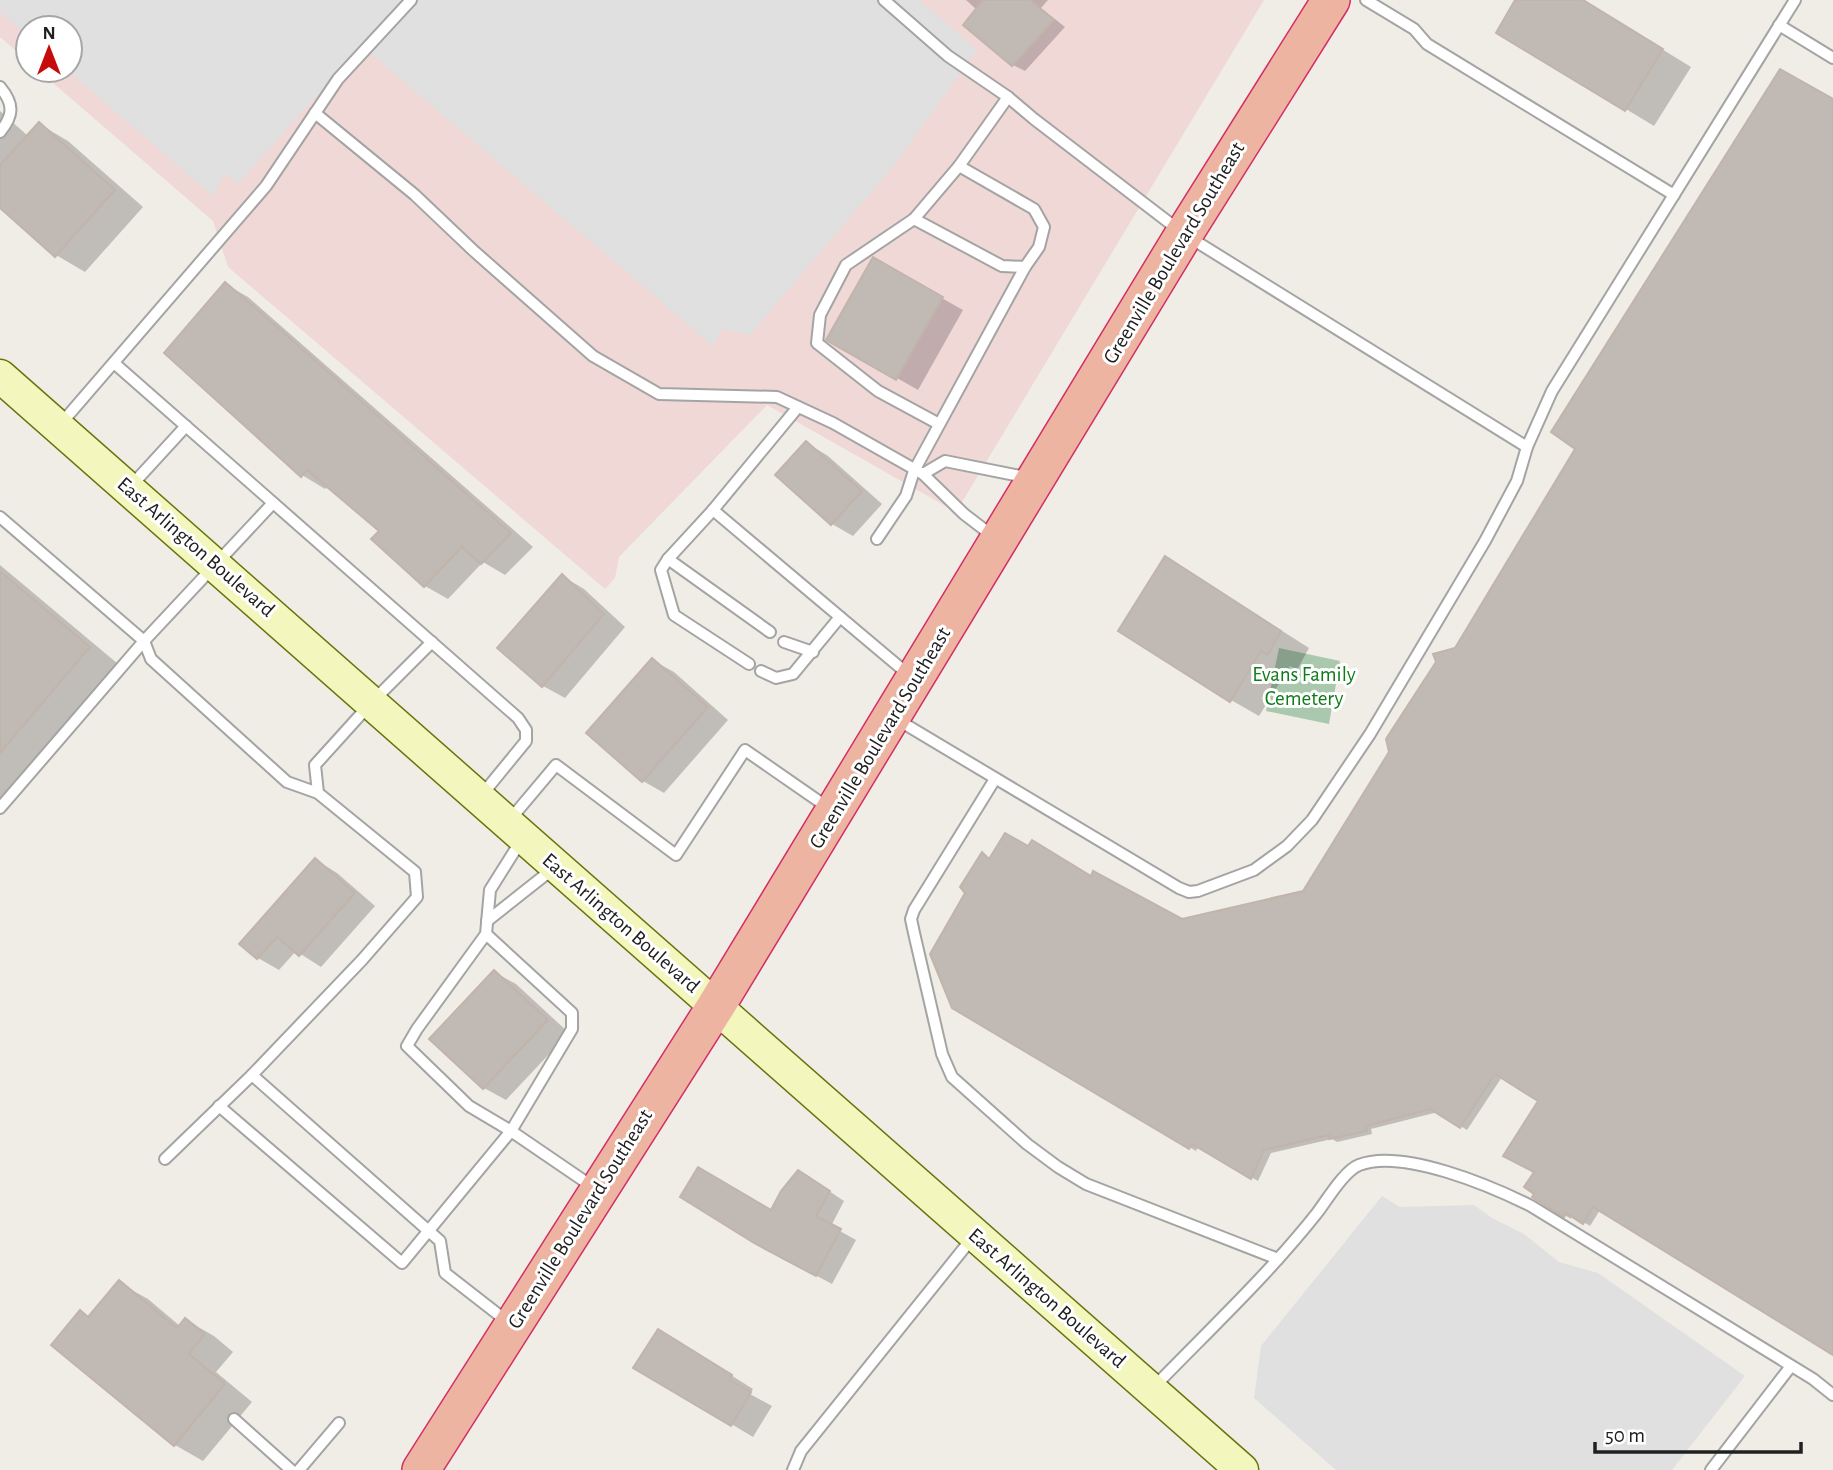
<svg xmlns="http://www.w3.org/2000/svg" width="1833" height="1470" font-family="'Alegreya Sans',sans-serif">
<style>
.commercial{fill:#f0d8d7}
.cemetery{fill:#a9c8ae}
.parking{fill:#e0e0e0}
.shadow{fill:#0003}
.building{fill:#c1b9b3;stroke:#c1b4aa;stroke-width:2}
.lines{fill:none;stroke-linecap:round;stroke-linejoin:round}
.service-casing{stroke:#a4a4a4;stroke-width:14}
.secondary-casing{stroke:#67740a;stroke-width:35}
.trunk-casing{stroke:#d32f65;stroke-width:40}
.service{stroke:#fff;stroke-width:10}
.secondary{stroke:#f3f7be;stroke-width:32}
.trunk{stroke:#eeb4a2;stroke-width:37}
.labels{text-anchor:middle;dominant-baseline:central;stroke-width:6;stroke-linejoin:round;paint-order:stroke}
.street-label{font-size:21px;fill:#202020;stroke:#fff}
.park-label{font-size:21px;fill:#117b1b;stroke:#fff}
</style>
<rect width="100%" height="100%" fill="#f0ede7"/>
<!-- commercial -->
<path class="commercial" d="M0,0H1264L956,512L767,405L619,557L615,578L605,589L228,267L213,221L38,70H70V28H28V61L0,37Z"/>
<!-- cemetery -->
<path class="cemetery" d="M1279,648L1340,661L1329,724L1266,711Z"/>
<!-- parking -->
<g class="parking">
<path d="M0,0H920L977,50L895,164L750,335L721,329L713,346L361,45L238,184L225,173L213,196L67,70H70V28H28V36L0,12Z"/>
<path d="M1382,1196L1400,1207L1474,1205L1492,1218L1524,1234L1559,1262L1598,1273L1745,1376L1672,1470H1336L1254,1398L1261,1346Z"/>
</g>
<!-- shadow -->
<g class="shadow">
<path d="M966,0H1048L1041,8L1065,27L1025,71L1013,65L977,10Z"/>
<path d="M1517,0H1582L1691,67L1654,126L1499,32Z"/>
<path d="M1833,101V1353L1600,1210L1590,1226L1572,1215L1571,1219L1535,1197L1540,1100L1502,1077L1467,1130L1438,1112L1371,1129L1372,1134L1337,1142L1332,1139L1271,1153L1258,1181L1199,1146L1196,1151L954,1007L967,893L983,855L990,860L1092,878L1182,921L1304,892L1456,650Z"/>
<path d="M0,111L28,136L39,124L68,141L143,207L85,272L56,255L0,206Z"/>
<path d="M874,260L963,310L918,390L829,339Z"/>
<path d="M225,284L248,297L533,547L505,575L483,562L448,599L425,586L381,531L328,486L325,489L302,475Z"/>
<path d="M807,443L828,456L882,504L853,536L832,524Z"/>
<path d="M0,565L118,664L0,803Z"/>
<path d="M1194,575L1309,648L1297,670L1290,666L1259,716L1231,700Z"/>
<path d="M562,576L584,589L625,627L565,698L543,686L499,648Z"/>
<path d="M652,660L674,672L728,720L664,793L643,781Z"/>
<path d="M316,860L337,873L375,906L321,967L296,951L279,970L258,958Z"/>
<path d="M494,972L516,984L569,1033L506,1100L484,1088Z"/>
<path d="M814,1181L844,1201L831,1226L856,1240L832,1284L772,1252V1212Z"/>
<path d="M119,1283L148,1299L180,1326L186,1320L214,1336L233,1352L216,1372L252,1402L203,1461L175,1445L90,1318Z"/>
<path d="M680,1343L753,1389L750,1394L772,1406L753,1437L636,1367Z"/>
</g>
<!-- building -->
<g class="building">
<path d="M983,0H1030L1054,20L1012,66L963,25Z"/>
<path d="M1515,0H1583L1663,49L1625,111L1496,33Z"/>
<path d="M1780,69L1833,99V1355L1593,1207L1583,1224L1566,1213L1564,1217L1532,1197L1534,1194L1524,1187L1534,1172L1503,1156L1538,1101L1495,1074L1460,1128L1430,1109L1366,1126L1367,1131L1329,1139V1135L1264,1150L1251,1179L1192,1144L1189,1149L952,1008L930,954L965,893L960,887L982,852L989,859L1005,833L1028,846L1032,840L1091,876L1093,871L1182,919L1303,891L1389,752L1386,739L1436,662L1433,654L1455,648L1575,449L1551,432Z"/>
<path d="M39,122L115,190L55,257L0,208V165Z"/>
<path d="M873,257L943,297L896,380L826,340Z"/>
<path d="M225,282L267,318L511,533L481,564L462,547L424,587L371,539L379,531L307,470L301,477L164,353Z"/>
<path d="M806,441L862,491L831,525L775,475Z"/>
<path d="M1165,556L1281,631L1268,655L1261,651L1230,702L1118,631Z"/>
<path d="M0,571L90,647L0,753Z"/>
<path d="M562,574L604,614L542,687L497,648Z"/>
<path d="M652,658L708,707L642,782L586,733Z"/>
<path d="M315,858L355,893L299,956L277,937L257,959L239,944Z"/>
<path d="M494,970L548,1020L483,1089L429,1039Z"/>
<path d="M698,1167L771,1210L781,1191L798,1170L830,1191L816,1216L841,1229L816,1276L754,1243L680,1197Z"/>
<path d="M119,1280L177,1328L185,1318L205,1334L189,1354L225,1384L174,1446L51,1345L80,1310L88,1317Z"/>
<path d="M658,1329L732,1375L730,1380L751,1392L731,1426L633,1368Z"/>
</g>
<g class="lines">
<defs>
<g id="service">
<path d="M884,0L948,56L1008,97L1034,119L1184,234L1527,447"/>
<path d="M1366,0L1414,29L1427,44L1674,195"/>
<path d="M1779,25L1833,58"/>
<path d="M0,87C14,104 14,115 0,132"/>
<path d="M315,113L415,195L475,252L593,356L659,394L777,397L833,423L923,474L964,514L994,537"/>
<path d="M914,219L1002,266L1025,267L1039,247L1044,227L1034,209L959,166"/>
<path d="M114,363L518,718L526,730V741L481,796"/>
<path d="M798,407L713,510L909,675"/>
<path d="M939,424L878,391L817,343L820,315L846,265L914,219L959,166L1008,97"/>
<path d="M59,426L266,186L338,79L411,0"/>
<path d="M923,474L945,461L1030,478"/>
<path d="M131,486L186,426"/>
<path d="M273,503L144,641L151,659L287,782L318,793"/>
<path d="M713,510L668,559L661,570L674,615L749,664"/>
<path d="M0,517L144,641L0,808"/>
<path d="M877,539L906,496L914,471L1025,267"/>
<path d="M668,559L770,632"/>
<path d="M784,642L813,652"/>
<path d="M761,671L776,678L793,674L840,617"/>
<path d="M898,720L1179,888L1189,892L1198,891L1254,870L1287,846L1312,820L1370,734L1485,541L1517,481L1527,447L1552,391L1795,0"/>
<path d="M995,779L914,910L911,919L914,933L942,1054L952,1077L1027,1144L1058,1167L1086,1184L1278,1259"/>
<path d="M508,822L556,765L676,855L745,750L830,809"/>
<path d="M487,921L554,868"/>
<path d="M486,934L417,1029L407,1046L469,1106L511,1131L572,1029V1013L486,934L490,890L522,839"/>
<path d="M252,1075L362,960L417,897L415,872L318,793L315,765L372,702L432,642"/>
<path d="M219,1106L402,1263L511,1131L593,1187"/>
<path d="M165,1159L252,1075L440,1241L445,1273L508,1322"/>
<path d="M1153,1388C1208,1331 1268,1275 1317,1213C1327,1200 1344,1171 1359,1165C1402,1148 1491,1186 1531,1206L1813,1379L1833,1395"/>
<path d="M234,1419L291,1470"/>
<path d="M299,1470L339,1423"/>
<path d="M793,1470L801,1451L973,1237"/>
<path d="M1711,1470L1791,1366"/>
</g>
<path id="secondary" d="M0,376L1242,1470"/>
<path id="trunk" d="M421,1470L716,1006L1184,234L1331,0"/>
</defs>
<!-- service casing -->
<use href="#service" class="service-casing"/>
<!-- secondary casing -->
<use href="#secondary" class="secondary-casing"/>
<!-- trunk casing -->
<use href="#trunk" class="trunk-casing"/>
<!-- service -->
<use href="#service" class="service"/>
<!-- secondary -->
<use href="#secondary" class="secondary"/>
<!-- trunk -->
<use href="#trunk" class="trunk"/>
</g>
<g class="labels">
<!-- street labels -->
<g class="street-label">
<text transform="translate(1174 253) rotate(-59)">Greenville Boulevard Southeast</text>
<text transform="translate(196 547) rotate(41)">East Arlington Boulevard</text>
<text transform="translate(880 738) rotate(-59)">Greenville Boulevard Southeast</text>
<text transform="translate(621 923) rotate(41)">East Arlington Boulevard</text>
<text transform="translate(580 1219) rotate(-58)">Greenville Boulevard Southeast</text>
<text transform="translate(1047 1298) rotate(41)">East Arlington Boulevard</text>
</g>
<!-- park labels -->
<g class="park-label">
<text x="1304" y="674">Evans Family<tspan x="1304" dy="24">Cemetery</tspan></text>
</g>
</g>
<!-- north arrow -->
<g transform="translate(49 49)"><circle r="33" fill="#ffffff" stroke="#a6a6a6" stroke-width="2"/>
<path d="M0-5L12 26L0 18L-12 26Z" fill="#c60c0a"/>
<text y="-10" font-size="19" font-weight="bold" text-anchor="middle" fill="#202020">N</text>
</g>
<!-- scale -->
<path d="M1595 1442v10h206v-10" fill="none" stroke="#202020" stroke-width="3.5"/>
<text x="1605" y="1442" font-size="21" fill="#202020" stroke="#ffffff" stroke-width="5" paint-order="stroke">50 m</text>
</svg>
